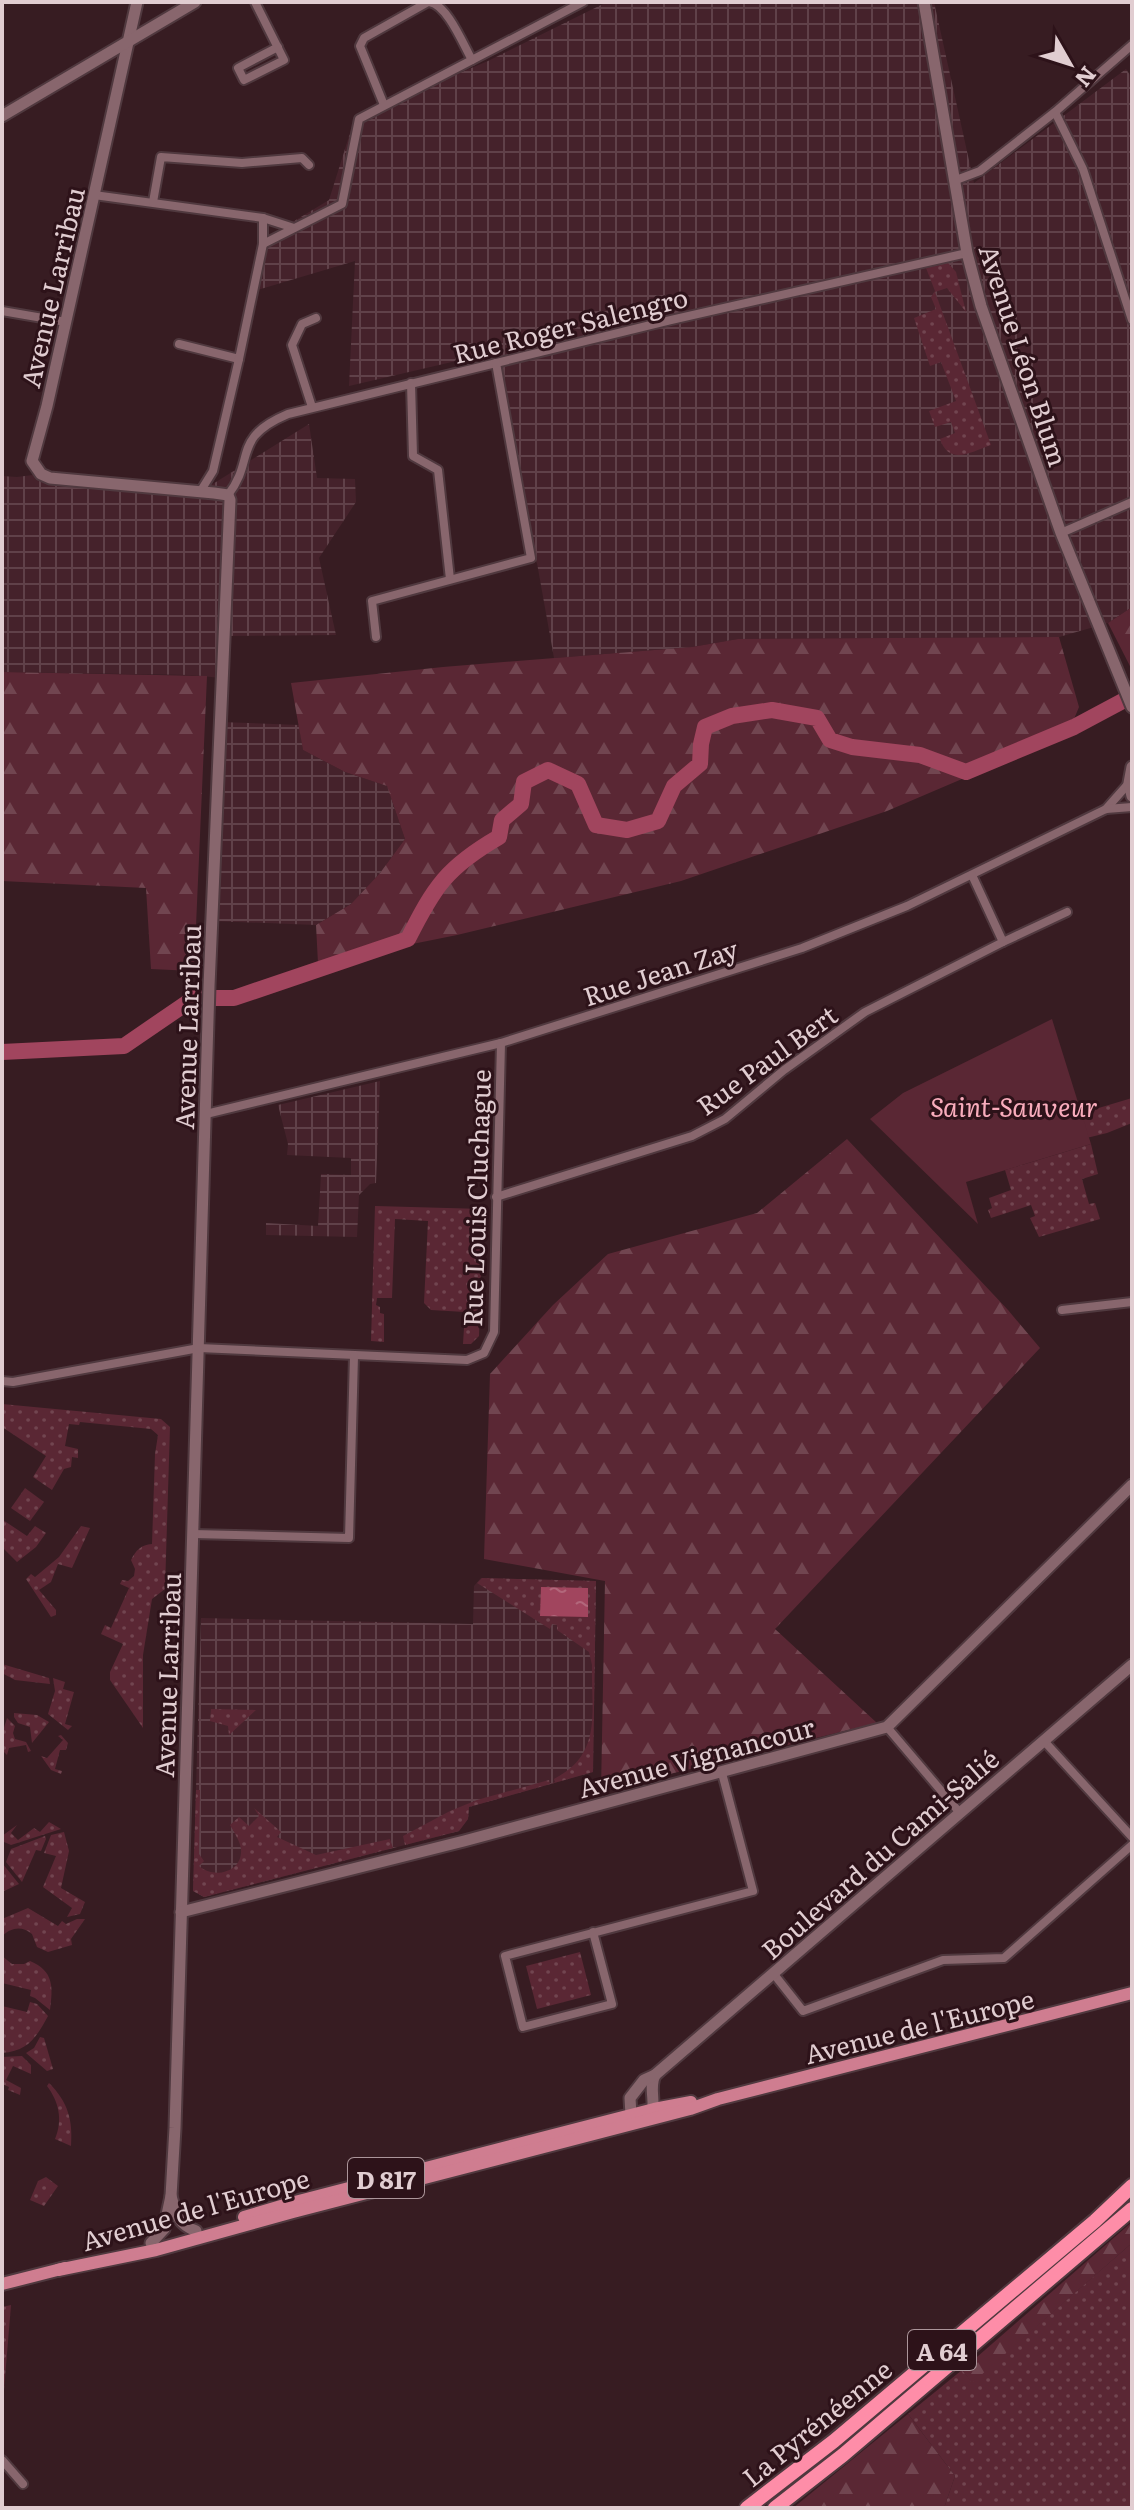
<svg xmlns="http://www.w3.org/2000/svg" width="1134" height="2510" font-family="Literata,serif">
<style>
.industrial{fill:url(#industrial-grid)}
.grass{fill:url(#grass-dots)}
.forest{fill:url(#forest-firs)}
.green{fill:#5a2734}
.water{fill:url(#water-ripples)}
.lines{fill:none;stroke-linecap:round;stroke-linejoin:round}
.river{stroke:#a1455e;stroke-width:16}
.street-casing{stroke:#50393f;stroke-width:12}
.secondary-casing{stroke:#50393f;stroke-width:15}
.primary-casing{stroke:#50393f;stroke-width:16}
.highway-casing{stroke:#50393f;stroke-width:18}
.street{stroke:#88666d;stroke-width:8}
.secondary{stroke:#88666d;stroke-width:11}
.primary{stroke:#cf7d90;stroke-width:12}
.highway{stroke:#fe8da8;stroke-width:14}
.labels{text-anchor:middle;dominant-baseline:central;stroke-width:6;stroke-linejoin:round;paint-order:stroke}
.shield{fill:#2d1219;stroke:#ab959a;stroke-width:2}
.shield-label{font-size:24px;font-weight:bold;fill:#e1cdd1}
.street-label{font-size:26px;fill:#e1cdd1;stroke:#2d1219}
.park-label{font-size:26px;font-style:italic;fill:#f9acbc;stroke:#2d1219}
</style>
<defs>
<pattern id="industrial-grid" width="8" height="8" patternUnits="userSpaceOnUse" patternTransform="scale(2)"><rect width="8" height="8" fill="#45222b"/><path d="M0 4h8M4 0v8" fill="none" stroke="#604149"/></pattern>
<pattern id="grass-dots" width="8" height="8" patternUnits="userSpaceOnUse" patternTransform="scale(2)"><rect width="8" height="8" fill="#5a2734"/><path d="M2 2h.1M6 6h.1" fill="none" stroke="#714550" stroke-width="1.8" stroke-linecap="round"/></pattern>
<pattern id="forest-firs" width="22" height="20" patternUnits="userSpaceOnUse" patternTransform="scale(2)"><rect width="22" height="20" fill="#5a2734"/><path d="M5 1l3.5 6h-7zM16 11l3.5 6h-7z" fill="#714550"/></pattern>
<pattern id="water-ripples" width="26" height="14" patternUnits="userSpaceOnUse" patternTransform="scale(2)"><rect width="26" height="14" fill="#a1455e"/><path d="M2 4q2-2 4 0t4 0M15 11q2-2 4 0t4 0" fill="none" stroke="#b2677b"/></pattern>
</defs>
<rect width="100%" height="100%" fill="#371c22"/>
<!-- industrial -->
<g class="industrial">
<path d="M607,2H934L974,183L1126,69L1132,78V607L1108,623L1059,637L738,639L692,647L554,658L499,351L349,386L355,261L247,293L261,241L329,200L355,117L488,61Z"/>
<path d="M309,424L317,478L355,479L356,502L319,558L336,635L223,636L221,678L192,675L2,672V476L17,477L41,474L200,492Z"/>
<path d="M220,722L299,725L303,750L345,772L387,786L405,839L380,873L351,904L316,925L212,921Z"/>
<path d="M380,1081L376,1183L370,1184L359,1195L357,1237L266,1235V1223L318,1226L321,1174L351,1175V1158L287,1155L288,1144L278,1105Z"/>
<path d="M481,1578L596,1581L593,1772L469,1807L468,1819L459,1831L204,1897L193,1891L201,1618L473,1624L474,1586Z"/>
</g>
<!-- grass -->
<g class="grass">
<path d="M948,263L956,272L966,312L947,288L935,292L991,445C971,452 949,466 940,439L955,433L951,422L935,427L929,411L956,401L941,362L930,366L914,318L936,309L931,297L935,291L926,268Z"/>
<path d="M1132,1098V1123L1107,1133L1070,1142L1072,1116Z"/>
<path d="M1091,1144L1098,1174L1082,1179L1089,1204L1095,1203L1100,1219L1039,1237L1030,1218L1035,1216L1031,1205L991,1218L988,1210L992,1208L989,1198L1011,1190L1005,1170Z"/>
<path d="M375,1206L483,1209L479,1336L471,1344H463L465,1312L431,1310L424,1303L428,1221L395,1219L392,1298H377L376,1305L380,1307V1313L384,1314V1342L371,1341Z"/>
<path d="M2,1404L161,1419L170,1427L165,1589L152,1599L143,1655V1728L110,1680V1672L123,1644L101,1634L105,1625L111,1628L129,1588L120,1584L122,1580L128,1581L134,1576L135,1569L131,1560C136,1550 141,1545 152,1544L155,1454L158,1435L151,1429L80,1422L79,1425L69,1424L65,1446L78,1449V1458L72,1457L71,1467L64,1469L52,1490L33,1477L46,1456L2,1427Z"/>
<path d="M25,1488L44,1502L30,1521L11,1508Z"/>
<path d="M3,1520L27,1536L35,1526L46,1533L36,1547L17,1562L2,1547Z"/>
<path d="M81,1526L90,1528L72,1568L58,1564L51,1582L39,1590L56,1610V1615L51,1617L26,1579L31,1574L35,1577L59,1557Z"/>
<path d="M482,1578L596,1581L593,1772L469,1807L468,1819L459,1831L405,1845L403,1836L450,1811L477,1800L549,1780L550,1784L555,1782L554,1779C603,1754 591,1712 592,1665L589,1652L557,1630V1625L552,1624L550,1629L477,1583Z"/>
<path d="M2,1664L49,1678L50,1684L15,1680L2,1673Z"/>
<path d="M53,1678L65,1682L63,1689L74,1692L65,1724L72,1726L68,1730L48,1714L55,1691Z"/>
<path d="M211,1709L256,1710L229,1735L228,1726L210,1721Z"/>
<path d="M14,1713L37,1715L49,1722L32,1743L30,1727L18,1723L14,1717Z"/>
<path d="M7,1718L15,1726L13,1733L15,1739L26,1742L31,1751L28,1752L26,1745L9,1748L7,1755L2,1750V1734Z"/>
<path d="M61,1735L68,1743L66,1750H60L55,1769L62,1771L61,1774L51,1770L41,1756L47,1758L63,1740L58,1736Z"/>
<path d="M196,1790H200L199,1854L204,1861L199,1866C213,1879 243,1873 241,1849C240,1841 234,1832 230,1825L239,1817L249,1826L259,1816L254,1808L281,1832L277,1837L316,1855L390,1839L393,1848L204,1897L193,1891Z"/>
<path d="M49,1822L61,1829L11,1845L2,1841V1836L17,1825L11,1833L18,1840L34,1828L40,1832Z"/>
<path d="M64,1832L69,1851L61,1888L85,1902L80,1914L67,1917L72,1908L43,1887L56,1856L44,1853L51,1835Z"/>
<path d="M45,1836L46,1839L41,1851L36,1850L22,1882L6,1862L11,1849Z"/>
<path d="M2,1863L19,1884L2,1892Z"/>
<path d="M28,1908L58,1926L62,1921L66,1924L77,1919H85L71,1939L72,1945L48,1952L37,1947L32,1934C21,1925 11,1928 2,1936V1919Z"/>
<path d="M580,1952L591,1995L537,2009L526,1966Z"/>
<path d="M2,1956L12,1964H24L30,1961C54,1971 53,1987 50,2010L35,1998L30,1996L31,1990L2,1983Z"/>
<path d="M30,2002L37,2004L48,2016C36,2038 28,2051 2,2053V2006L27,2012Z"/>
<path d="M40,2037L44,2038L53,2069L47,2071L26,2053L34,2048Z"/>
<path d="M22,2056L31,2065V2074L13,2066L6,2080L21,2088L20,2095L8,2090L9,2087L2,2084V2057Z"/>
<path d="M49,2083C68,2102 73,2120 71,2146L55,2139C63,2120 59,2102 47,2086Z"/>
<path d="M46,2177L58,2186L44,2206L30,2200L38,2181Z"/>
<path d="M1132,2243V2508H944L955,2476L908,2414L962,2370L972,2382Z"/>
<path d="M11,2305L2,2414V2307Z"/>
</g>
<!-- forest -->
<g class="forest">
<path d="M1132,607V670L1108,623Z"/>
<path d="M1059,637L1079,707L1074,719L1051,741L887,811L681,881L457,935L318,963L316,925L351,904L380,873L405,839L387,786L345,772L303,750L291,683L443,667L692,647L738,639Z"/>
<path d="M2,672L207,676L194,971L151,969L146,888L2,881Z"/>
<path d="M847,1139L1008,1310L1040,1348L775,1629L877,1723L601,1791L605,1581L484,1559L490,1374L553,1305L608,1254L757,1213Z"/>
<path d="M1132,2222V2243L972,2383L962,2370Z"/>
<path d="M908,2414L955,2476L944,2508H793Z"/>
</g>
<!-- green -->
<path class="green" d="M1052,1019L1091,1144L966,1182L978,1224L870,1119L903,1093Z"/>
<!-- water -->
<path class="water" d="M541,1587L588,1588V1617L540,1616Z"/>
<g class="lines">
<!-- river -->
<path class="river" d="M2,1052L124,1046L194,998H234L408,939C434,887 447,867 499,837L502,820L521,804L524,782L548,770L578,784L596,825L627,830L658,821L674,786L700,764L701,744L705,727L732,716L772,710L817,718L830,740L852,747L920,755L966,772L1074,727L1132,696"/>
<defs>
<g id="street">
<path d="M255,2L284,60L244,80L238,68L278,47"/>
<path d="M429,2C447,4 463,44 472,60"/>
<path d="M384,105L360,46L364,38L428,2"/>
<path d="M1055,112L1083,169L1132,320"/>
<path d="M956,180L980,171L1055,112L1132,45"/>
<path d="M94,195L263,218L294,228"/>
<path d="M153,202L161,157L242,163L302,158L309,165"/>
<path d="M263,244L342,204L359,119L583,2"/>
<path d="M2,311L66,322"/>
<path d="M179,344L239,359"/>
<path d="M411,383L413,456L438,470L450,579"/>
<path d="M312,407L292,345L302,324L316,318"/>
<path d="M200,492L213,471L239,359L263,244V218"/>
<path d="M228,495C256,459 231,438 288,414L671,320L967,253"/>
<path d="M1061,533L1132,502"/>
<path d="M376,637L372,601L531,558L496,363"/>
<path d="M1106,809L1129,783"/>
<path d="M1003,942L1067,912"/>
<path d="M206,1114L501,1043L802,948L907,906L1106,809L1132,807"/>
<path d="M496,1197L692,1136L725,1119L784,1070L865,1012L1003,942L972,875"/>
<path d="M1062,1310L1132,1302"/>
<path d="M2,1381L13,1382L199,1348L467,1360L484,1353L494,1332L501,1043"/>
<path d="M193,1534L349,1538L354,1356"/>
<path d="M887,1727L960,1813"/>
<path d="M1044,1741L1132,1837"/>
<path d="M593,1932L612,2004L523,2027L505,1956L753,1891L722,1773"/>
<path d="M773,1973L803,2011L943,1960L1004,1958L1132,1845"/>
<path d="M2,2460L23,2484"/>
</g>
<g id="secondary">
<path d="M137,2L47,406L32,461L41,474L50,478L214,493L228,495L230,500L209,986L175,2128L171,2196L164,2229L151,2243"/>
<path d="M924,2L967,253L981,306L1061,533L1132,707"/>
<path d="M2,116L195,2"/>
<path d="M1132,767L1129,783L1132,796"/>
<path d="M181,1912L464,1841L887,1727L1132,1485"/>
<path d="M651,2116C657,2103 648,2089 655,2075"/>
<path d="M635,2119L631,2115L630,2098L644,2080L655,2075L1132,1665"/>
<path d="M171,2196C176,2214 178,2224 196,2231"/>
</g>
<g id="primary">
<path d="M244,2217L291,2203L654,2109L691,2102"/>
<path d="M58,2270L156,2250L293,2212L690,2109L718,2099L1132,1993"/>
<path d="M2,2284L65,2268"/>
</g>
<g id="highway">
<path d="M747,2508L834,2441L1095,2221L1132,2186"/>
<path d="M775,2508L843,2455L1132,2209"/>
</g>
</defs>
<!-- street casing -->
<use href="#street" class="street-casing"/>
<!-- secondary casing -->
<use href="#secondary" class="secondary-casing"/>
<!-- primary casing -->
<use href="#primary" class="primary-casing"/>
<!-- highway casing -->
<use href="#highway" class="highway-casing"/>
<!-- street -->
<use href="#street" class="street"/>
<!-- secondary -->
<use href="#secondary" class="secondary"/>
<!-- primary -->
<use href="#primary" class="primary"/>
<!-- highway -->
<use href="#highway" class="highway"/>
</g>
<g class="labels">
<!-- shield labels -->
<g class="shield">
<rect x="348" y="2158" width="76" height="40" rx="6"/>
<rect x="908" y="2330" width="68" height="40" rx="6"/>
</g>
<g class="shield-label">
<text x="386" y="2178">D 817</text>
<text x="942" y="2350">A 64</text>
</g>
<!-- street labels -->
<g class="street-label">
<text transform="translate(51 287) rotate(-77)">Avenue Larribau</text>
<text transform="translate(570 324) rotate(-14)">Rue Roger Salengro</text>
<text transform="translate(1025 355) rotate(72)">Avenue Léon Blum</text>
<text transform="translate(660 971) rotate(-18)">Rue Jean Zay</text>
<text transform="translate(186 1027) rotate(-88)">Avenue Larribau</text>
<text transform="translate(766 1059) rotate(-36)">Rue Paul Bert</text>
<text transform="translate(475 1198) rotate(-88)">Rue Louis Cluchague</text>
<text transform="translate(166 1675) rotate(-88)">Avenue Larribau</text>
<text transform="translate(696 1756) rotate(-15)">Avenue Vignancour</text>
<text transform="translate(879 1853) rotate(-41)">Boulevard du Cami-Salié</text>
<text transform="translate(919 2025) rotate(-14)">Avenue de l'Europe</text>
<text transform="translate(195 2208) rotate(-16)">Avenue de l'Europe</text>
<text transform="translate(816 2422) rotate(-39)">La Pyrénéenne</text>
</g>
<!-- park labels -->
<g class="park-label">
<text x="1014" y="1105">Saint-Sauveur</text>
</g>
</g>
<!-- border -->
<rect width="1134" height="2510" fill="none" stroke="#e1cdd1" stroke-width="8"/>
<!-- north arrow -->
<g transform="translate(1070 64) rotate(129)" stroke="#2d1219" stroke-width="6" paint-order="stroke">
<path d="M0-6L14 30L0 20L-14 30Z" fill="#e1cdd1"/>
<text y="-12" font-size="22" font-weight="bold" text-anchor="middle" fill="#e1cdd1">N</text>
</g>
</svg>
